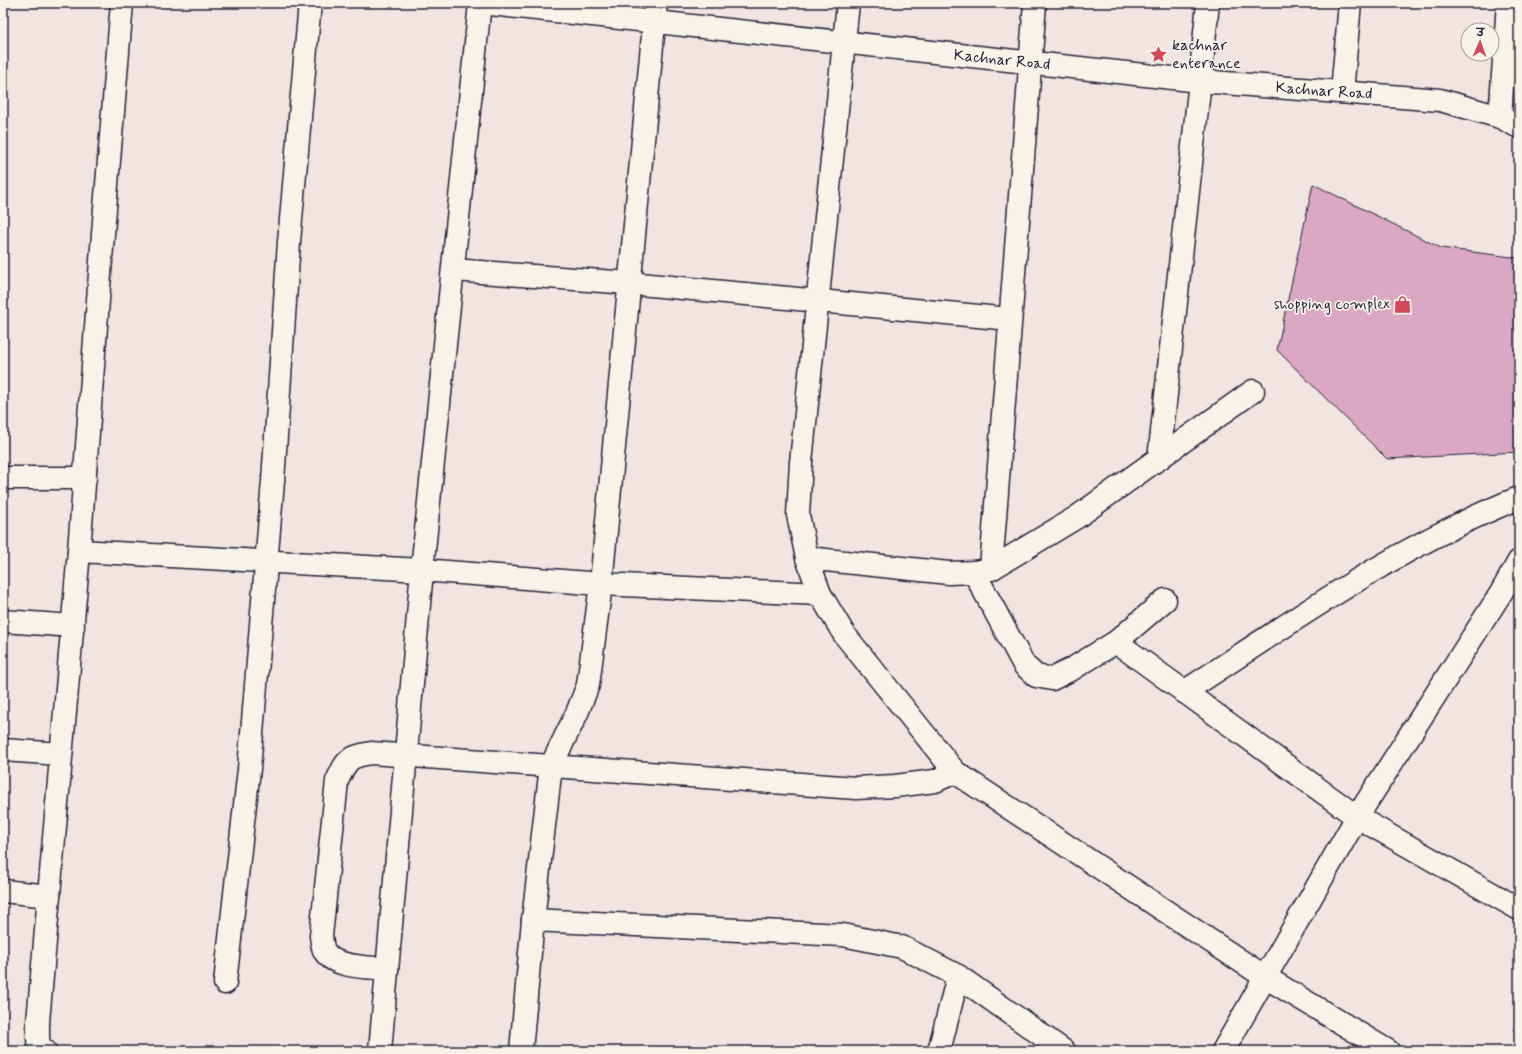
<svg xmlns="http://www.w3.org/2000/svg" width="1522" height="1054" font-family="Mynerve,'Playpen Sans Deva',sans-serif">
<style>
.building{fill:#dba8c3;stroke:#22223b}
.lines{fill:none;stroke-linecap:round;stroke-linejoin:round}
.minor-casing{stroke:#22223b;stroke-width:25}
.minor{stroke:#f7f3e8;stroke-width:22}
.labels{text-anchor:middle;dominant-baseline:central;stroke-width:3.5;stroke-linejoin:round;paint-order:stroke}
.poi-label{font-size:16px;fill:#22223b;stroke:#f7f3e8;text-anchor:start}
.street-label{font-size:16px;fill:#22223b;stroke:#f7f3e8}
</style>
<rect width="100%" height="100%" fill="#f1e4e1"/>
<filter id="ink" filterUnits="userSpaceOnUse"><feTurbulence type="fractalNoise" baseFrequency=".025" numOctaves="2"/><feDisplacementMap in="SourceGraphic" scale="8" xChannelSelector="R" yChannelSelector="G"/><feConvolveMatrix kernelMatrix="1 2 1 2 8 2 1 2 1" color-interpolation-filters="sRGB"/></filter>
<g filter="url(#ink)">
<!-- building -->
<path class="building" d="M1313,184L1441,248L1519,258V452L1387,459L1277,350Z"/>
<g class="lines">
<defs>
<g id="minor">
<path d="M481,3L1200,81L1440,100L1500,117L1519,127"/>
<path d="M848,3L801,462L798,515L807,558L820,594L844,634L955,772L1265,977L1388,1051"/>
<path d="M1342,92L1350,3"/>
<path d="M1500,117L1508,3"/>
<path d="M453,270L629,283L1010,319"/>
<path d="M1159,459L1200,81L1208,3"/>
<path d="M3,478H85"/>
<path d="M79,551L422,570L601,584L820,594"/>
<path d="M807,558L949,573L974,572L991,569L1077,517L1253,391"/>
<path d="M991,569L1035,3"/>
<path d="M974,572L1024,665L1036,676L1052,679L1072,669L1116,642L1165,600"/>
<path d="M3,621L73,626"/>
<path d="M1116,642L1357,817L1519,909"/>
<path d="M1184,692C1292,622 1399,545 1519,498"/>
<path d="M3,750L61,754"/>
<path d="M3,891L49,896"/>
<path d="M533,920L843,935L902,947L958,976L1064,1051"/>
<path d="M387,969C370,967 335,968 325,952C322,948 322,941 321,936L337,781C347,760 347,757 371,753L856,788L895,786L935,781L955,772"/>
<path d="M225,983L249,769L273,481L289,242L310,3"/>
<path d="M45,1051L40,1048L38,1039V1022L79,551L104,221L122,3"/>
<path d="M380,1051L422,570L480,3"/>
<path d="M521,1051L533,920L551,766L577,713L588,685L601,584L656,3"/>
<path d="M939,1051L958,976"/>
<path d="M1223,1051L1357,817L1501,593L1519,561"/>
</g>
</defs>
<!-- minor casing -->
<use href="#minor" class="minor-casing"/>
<!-- minor -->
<use href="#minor" class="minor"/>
</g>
</g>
<!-- icons -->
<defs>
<symbol id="sight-bare" viewBox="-9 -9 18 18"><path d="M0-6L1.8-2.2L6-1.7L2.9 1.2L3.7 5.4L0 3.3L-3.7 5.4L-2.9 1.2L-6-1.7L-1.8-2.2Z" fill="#d1495b" stroke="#f7f3e8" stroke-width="2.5" paint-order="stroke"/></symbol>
<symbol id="shop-bare" viewBox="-9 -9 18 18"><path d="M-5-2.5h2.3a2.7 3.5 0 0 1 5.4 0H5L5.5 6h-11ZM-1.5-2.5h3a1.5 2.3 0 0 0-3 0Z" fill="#d1495b" stroke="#f7f3e8" stroke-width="2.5" paint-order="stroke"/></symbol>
</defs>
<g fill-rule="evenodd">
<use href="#sight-bare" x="1146" y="42" width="25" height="25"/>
<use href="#shop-bare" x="1390" y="292" width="25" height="25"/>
</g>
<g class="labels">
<!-- poi labels -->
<g class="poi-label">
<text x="1172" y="45">kachnar<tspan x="1172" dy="18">enterance</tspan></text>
<text x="1390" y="304" text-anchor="end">shopping complex</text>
</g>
<!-- street labels -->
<g class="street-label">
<text transform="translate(1002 60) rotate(6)">Kachnar Road</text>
<text transform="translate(1324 91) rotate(4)">Kachnar Road</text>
</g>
</g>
<!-- margin -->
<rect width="1522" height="1054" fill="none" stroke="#f7f3e8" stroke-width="16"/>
<rect x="8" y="8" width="1506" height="1038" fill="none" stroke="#22223b" stroke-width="1.5" filter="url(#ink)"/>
<!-- north arrow -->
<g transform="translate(1480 42) rotate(2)"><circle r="19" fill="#f7f3e8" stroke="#a29fa3"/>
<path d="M0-3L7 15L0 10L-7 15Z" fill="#d1495b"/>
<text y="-6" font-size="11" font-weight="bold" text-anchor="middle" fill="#22223b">उ</text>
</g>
</svg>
